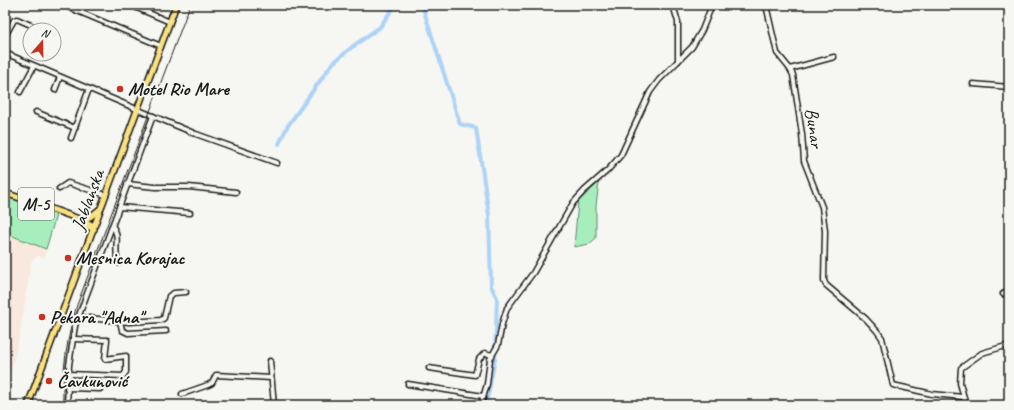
<svg xmlns="http://www.w3.org/2000/svg" width="1014" height="410" font-family="Caveat,sans-serif">
<style>
.built{fill:#f8e8dd}
.green{fill:#a6efbd;stroke:#61866c}
.lines{fill:none;stroke-linecap:round;stroke-linejoin:round}
.canal{stroke:#add3f6;stroke-width:4}
.minor-casing{stroke:#1c1c1c;stroke-width:7}
.major-casing{stroke:#1c1c1c;stroke-width:8}
.minor{stroke:#f6f6f2;stroke-width:4}
.major{stroke:#fae181;stroke-width:5}
.rail{stroke:#1c1c1c;stroke-width:1}
.poi-dot{fill:#c8321e;stroke:#f6f6f2;stroke-width:1.5}
.labels{text-anchor:middle;dominant-baseline:central;stroke-width:4;stroke-linejoin:round;paint-order:stroke}
.shield{fill:#f6f6f2;stroke:#5d5d5c;stroke-width:1}
.shield-label{font-size:18px;font-weight:bold;fill:#1c1c1c}
.poi-label{font-size:19px;font-weight:bold;fill:#1c1c1c;stroke:#f6f6f2;text-anchor:start}
.street-label{font-size:19px;fill:#1c1c1c;stroke:#f6f6f2}
</style>
<rect width="100%" height="100%" fill="#f6f6f2"/>
<filter id="ink" filterUnits="userSpaceOnUse"><feTurbulence type="fractalNoise" baseFrequency=".025" numOctaves="2"/><feDisplacementMap in="SourceGraphic" scale="8" xChannelSelector="R" yChannelSelector="G"/><feConvolveMatrix kernelMatrix="1 2 1 2 8 2 1 2 1" color-interpolation-filters="sRGB"/></filter>
<g filter="url(#ink)">
<!-- built -->
<path class="built" d="M5,233L46,249L44,258L38,256L31,261L20,332L13,363L5,383Z"/>
<!-- green -->
<g class="green">
<path d="M599,182L596,206V238L589,244L574,247L578,202Z"/>
<path d="M5,193L57,212L46,249L5,233Z"/>
</g>
<g class="lines">
<!-- canal -->
<g class="canal">
<path d="M422,5L460,124L476,128L489,215L491,286L497,298L495,359L486,405"/>
<path d="M279,144L287,127L332,64L352,47L380,27L395,5"/>
</g>
<defs>
<g id="minor">
<path d="M63,5L161,46"/>
<path d="M130,5L170,22"/>
<path d="M673,5L678,22V61"/>
<path d="M766,5L777,53L790,69L793,75L802,134L804,161L822,207L825,231L824,281L826,285L866,319L877,331L882,338L893,385L932,394L963,397"/>
<path d="M5,36L14,20L17,19L40,29"/>
<path d="M5,53L153,116L75,326L69,365L67,405"/>
<path d="M790,69L834,57"/>
<path d="M973,84L1009,87"/>
<path d="M55,90L60,77"/>
<path d="M20,92L34,66"/>
<path d="M36,112L75,128"/>
<path d="M153,116L196,134L277,163"/>
<path d="M71,138L89,89"/>
<path d="M127,184L155,187H189L236,192"/>
<path d="M59,189L68,183L106,195"/>
<path d="M119,207L190,213"/>
<path d="M112,226C122,236 112,252 119,263"/>
<path d="M1003,294L1009,291"/>
<path d="M78,317L129,322L161,320L164,318L169,296L174,293L186,292"/>
<path d="M120,321L122,330L128,333L166,331"/>
<path d="M270,361L274,405"/>
<path d="M429,368L475,375L479,359L485,353L492,355"/>
<path d="M68,374L123,376L126,372V356L105,359L107,340L73,339"/>
<path d="M408,384L483,396"/>
<path d="M67,388L100,389"/>
<path d="M182,394L208,385L212,383L216,375L271,378"/>
<path d="M481,405L487,384L490,359L498,345L502,324L507,308L533,273L573,203L584,191L608,170L621,155L650,92L659,80L692,47L702,30L712,5"/>
<path d="M966,405L960,383L961,368L982,353L1009,345"/>
</g>
<g id="major">
<path d="M5,193C17,197 91,222 94,226"/>
<path d="M74,220L94,229"/>
<path d="M83,220L90,217L99,210"/>
<path d="M28,405L176,5"/>
</g>
</defs>
<!-- minor casing -->
<use href="#minor" class="minor-casing"/>
<!-- major casing -->
<use href="#major" class="major-casing"/>
<!-- minor -->
<use href="#minor" class="minor"/>
<!-- major -->
<use href="#major" class="major"/>
<!-- rail -->
<path class="rail" d="M63,405C62,371 67,337 77,305L190,5"/>
</g>
</g>
<!-- markers -->
<g class="poi-dot">
<circle cx="120" cy="89" r="4"/>
<circle cx="68" cy="258" r="4"/>
<circle cx="42" cy="317" r="4"/>
<circle cx="49" cy="381" r="4"/>
</g>
<g class="labels">
<!-- shield labels -->
<rect class="shield" x="18" y="188" width="36" height="32" rx="3"/>
<g class="shield-label">
<text x="36" y="204">M-5</text>
</g>
<!-- poi labels -->
<g class="poi-label">
<text x="128" y="89">Motel Rio Mare</text>
<text x="76" y="258">Mesnica Korajac</text>
<text x="50" y="317">Pekara "Adna"</text>
<text x="57" y="381">Čavkunović</text>
</g>
<!-- street labels -->
<g class="street-label">
<text transform="translate(814 128) rotate(82)">Bunar</text>
<text transform="translate(88 200) rotate(-70)">Jablanska</text>
</g>
</g>
<!-- margin -->
<rect width="1014" height="410" fill="none" stroke="#f6f6f2" stroke-width="20"/>
<rect x="10" y="10" width="994" height="390" fill="none" stroke="#1c1c1c" stroke-width="1.5" filter="url(#ink)"/>
<!-- north arrow -->
<g transform="translate(42 42) rotate(20)"><circle r="19" fill="#f6f6f2" stroke="#9f9f9c"/>
<path d="M0-3L7 15L0 10L-7 15Z" fill="#c8321e"/>
<text y="-6" font-size="11" font-weight="bold" text-anchor="middle" fill="#1c1c1c">N</text>
</g>
</svg>
